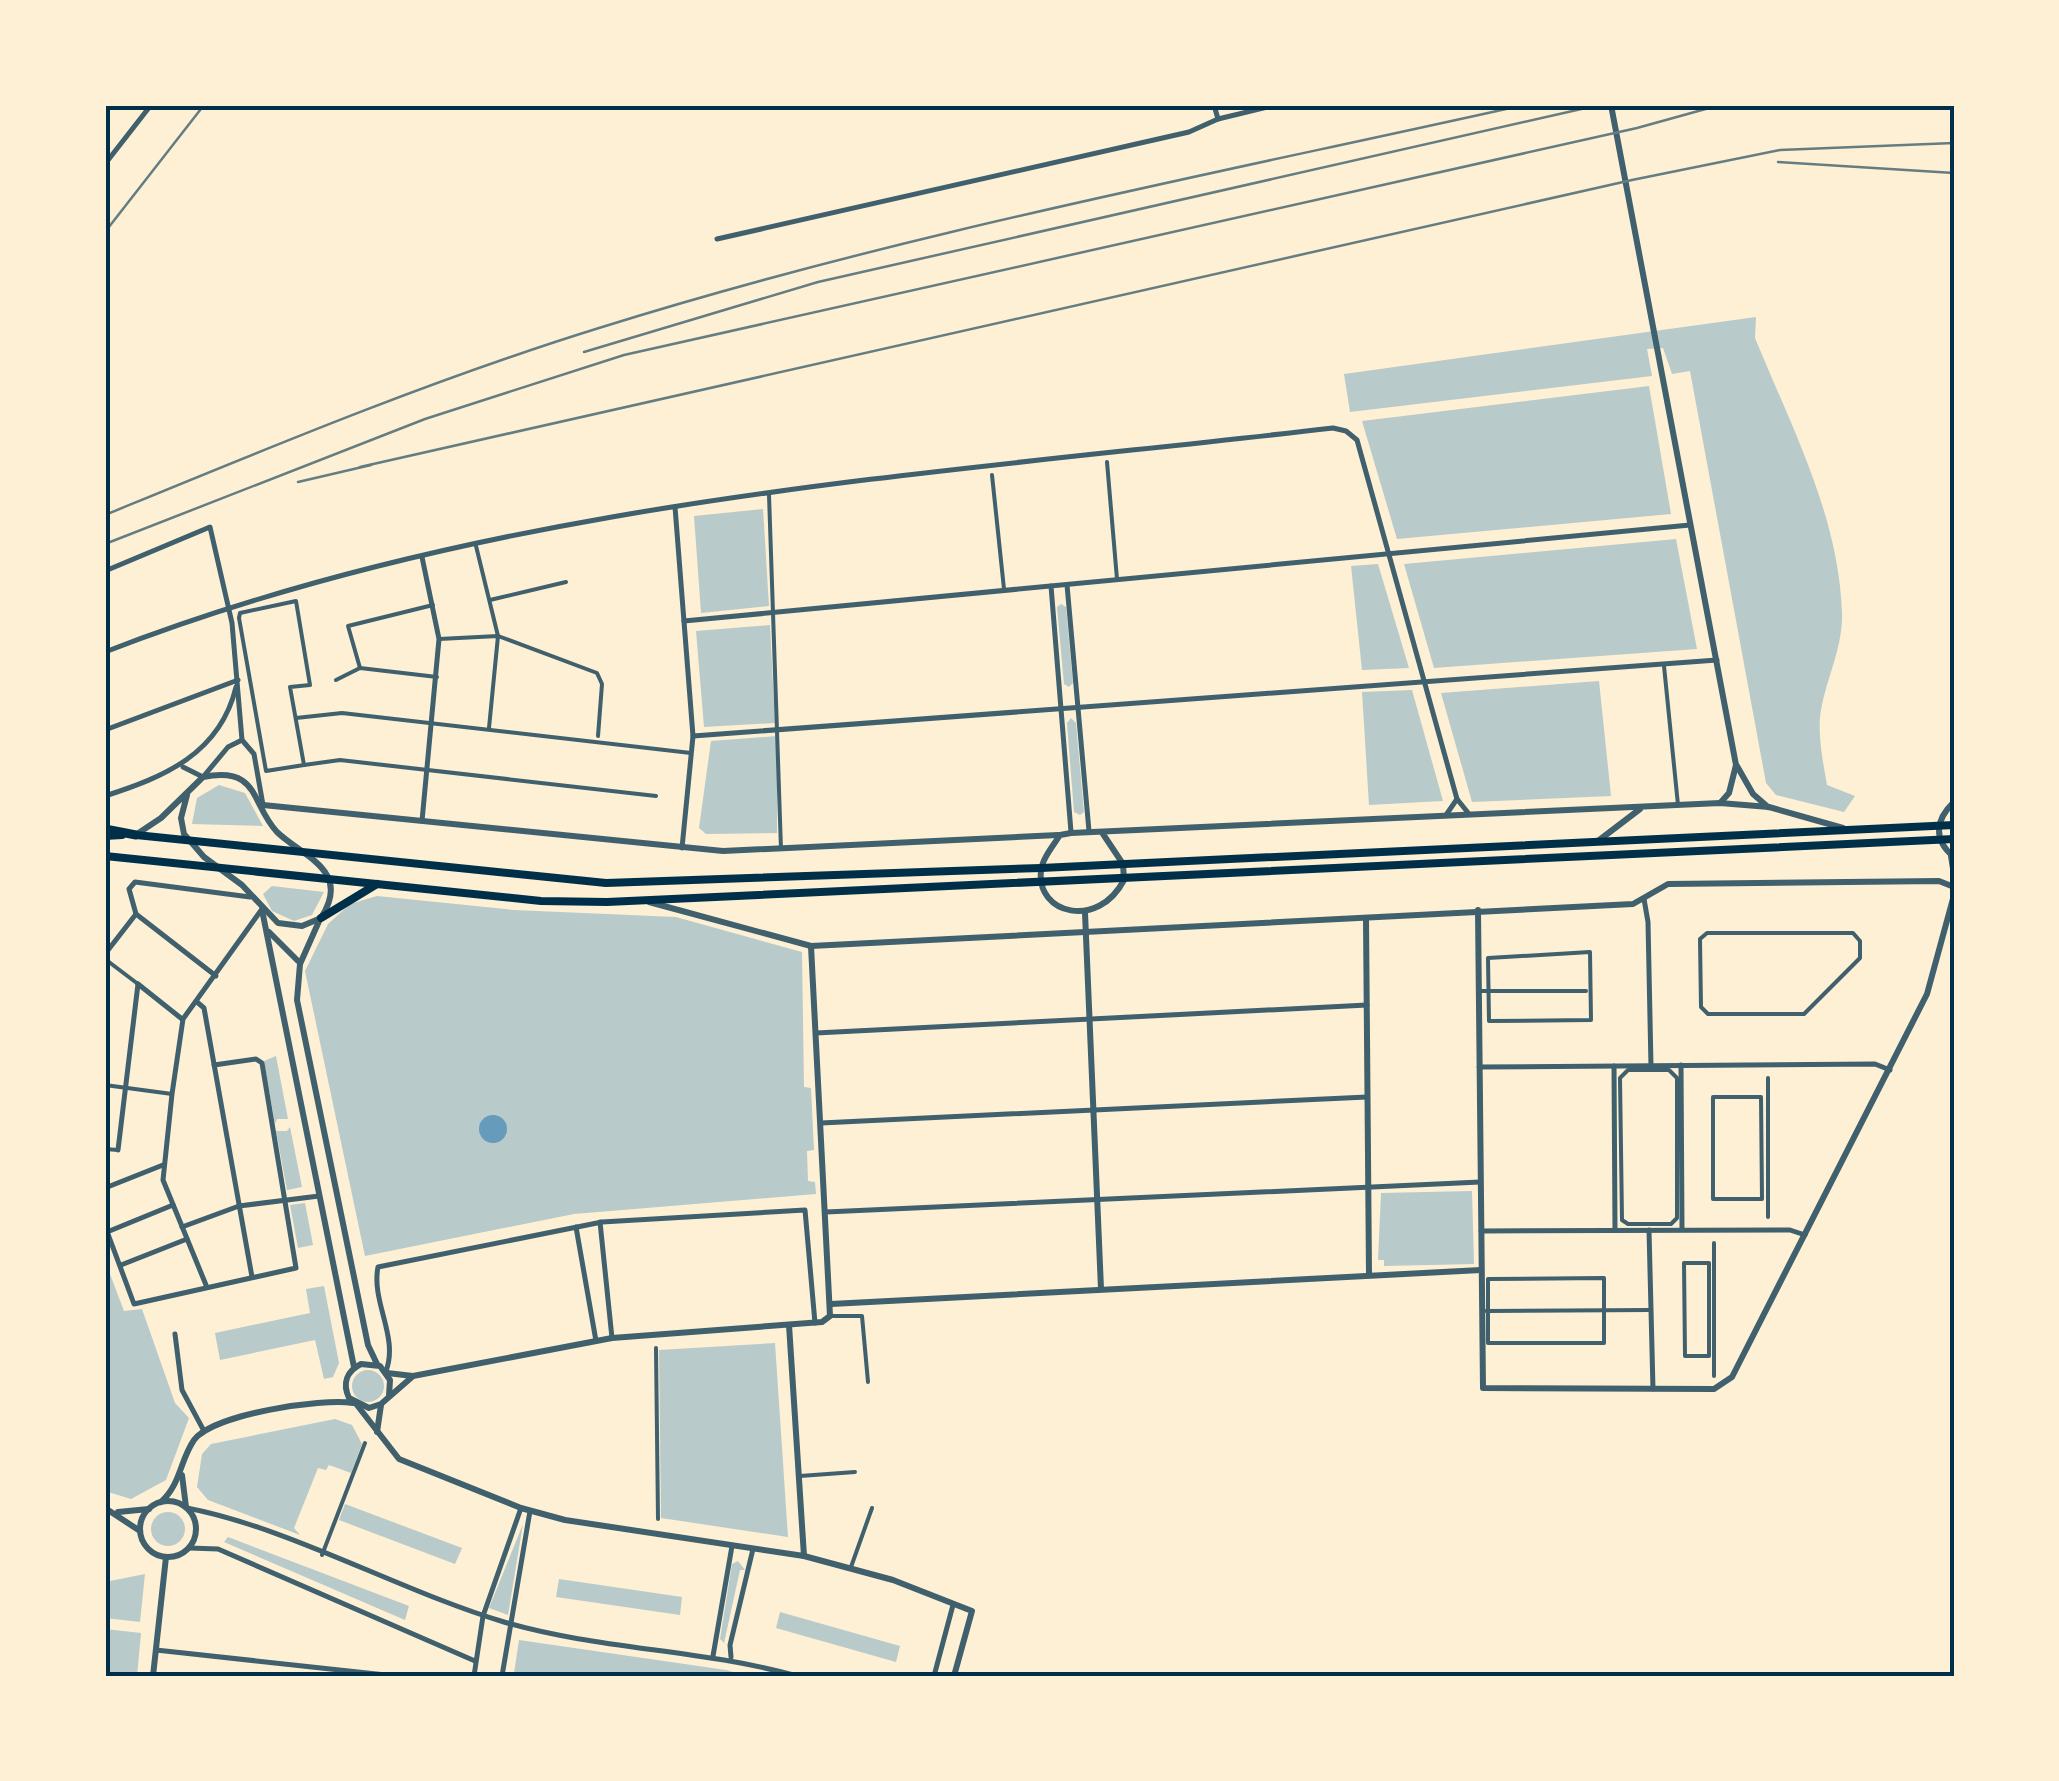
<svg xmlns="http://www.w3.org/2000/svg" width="2059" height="1781" font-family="'Exo 2',sans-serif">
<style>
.green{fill:#b9caca}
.water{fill:#669bbc}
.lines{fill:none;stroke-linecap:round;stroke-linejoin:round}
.pedestrian{stroke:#3f606c;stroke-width:4}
.minor{stroke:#3f606c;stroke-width:5}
.tertiary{stroke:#3f606c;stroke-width:6}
.secondary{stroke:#003049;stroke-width:8}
.primary{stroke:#003049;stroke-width:8}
.trunk{stroke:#003049;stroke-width:9}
.rail{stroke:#657d81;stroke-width:2.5}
.neatline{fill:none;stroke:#003049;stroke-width:4}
</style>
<rect width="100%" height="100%" fill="#fdf0d5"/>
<!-- green -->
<g class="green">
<path d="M1756,317L1755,338C1791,426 1839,516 1842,613C1843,647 1827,677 1821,710C1817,733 1823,762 1827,785L1855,796L1844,812L1776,795L1766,783L1690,371L1672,374L1663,348L1647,349L1652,376L1350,412L1344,374Z"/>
<path d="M1649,386L1671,514L1397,539L1362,421Z"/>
<path d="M763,509L769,606L701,613L694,516Z"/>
<path d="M1676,539L1697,649L1434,668L1404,564Z"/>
<path d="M1378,564L1409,668L1362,670L1351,566Z"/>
<path d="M1061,604L1066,607L1073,683L1069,687L1064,684L1057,607Z"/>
<path d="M770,625L775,723L704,727L696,631Z"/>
<path d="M1599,681L1611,796L1472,802L1441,693Z"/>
<path d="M1412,690L1443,801L1369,805L1362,692Z"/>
<path d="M1071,718L1076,723L1084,812L1080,815L1074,812L1067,723Z"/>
<path d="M777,736V833L706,834L699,828L711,741Z"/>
<path d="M219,785L245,793L263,826L192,824L197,798Z"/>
<path d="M272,886L324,892L312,915L294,921L272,911L263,894Z"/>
<path d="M377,896L514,910L676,917L802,952L804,1087L811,1088L814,1150L807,1151L808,1181L815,1182L816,1194L574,1214L365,1256L305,971L328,924L350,904Z"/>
<path d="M276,1056L288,1119H277L275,1124L264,1061Z"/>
<path d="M290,1127L302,1187L287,1190L276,1131H287Z"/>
<path d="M1472,1191L1474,1264L1384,1266V1260H1378L1381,1193Z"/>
<path d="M305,1203L313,1245L298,1248L290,1205Z"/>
<path d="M105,1261L124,1311L142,1309L175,1403L189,1418L166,1480L131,1499L105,1491Z"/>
<path d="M324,1286L339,1363L333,1377L324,1379L315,1340L220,1360L215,1333L310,1313L306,1289Z"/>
<path d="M775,1343L788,1537L661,1518L659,1350Z"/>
<circle cx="368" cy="1386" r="16"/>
<path d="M335,1419L352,1425L362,1444L351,1473L329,1465L326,1470L318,1468L294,1528L300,1535L208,1500L197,1487L202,1454L211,1444Z"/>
<path d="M345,1504L462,1548L455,1564L339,1520Z"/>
<circle cx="168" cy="1529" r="17"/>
<path d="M523,1524L508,1615L489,1608Z"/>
<path d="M228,1537L409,1606L405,1620L224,1542Z"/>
<path d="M738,1561L745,1570H740L724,1643L720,1639L732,1564Z"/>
<path d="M145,1574L140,1622L105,1618V1582Z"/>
<path d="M559,1579L682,1597L680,1615L556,1597Z"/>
<path d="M780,1612L900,1646L896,1662L776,1628Z"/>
<path d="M105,1629L141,1633L137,1676H105Z"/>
<path d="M519,1640L726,1670L748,1676L514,1673Z"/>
</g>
<!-- water -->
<circle class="water" cx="493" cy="1129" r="14"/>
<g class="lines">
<!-- pedestrian -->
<g class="pedestrian">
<path d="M1107,462L1117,579"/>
<path d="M992,475L1004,589"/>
<path d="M769,495L781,849"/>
<path d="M476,546L498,636L489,728"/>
<path d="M490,600L566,582"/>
<path d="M296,601L310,685L290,687L304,765L266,771L239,618L240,613Z"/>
<path d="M439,639L498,636L597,673L602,684L598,736"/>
<path d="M1664,666L1678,805"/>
<path d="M360,668L348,626L433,605"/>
<path d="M336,680L360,668L437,677"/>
<path d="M296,718L342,713L691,753"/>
<path d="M304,765L340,760L656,796"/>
<path d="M1707,933H1853L1860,941V958L1804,1014H1708L1701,1007L1700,939Z"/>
<path d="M1590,952L1591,1020L1489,1021L1488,958Z"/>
<path d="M105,959L138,984"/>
<path d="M1479,991H1586"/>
<path d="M1628,1070H1669L1677,1078V1218L1671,1224H1628L1622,1220L1620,1078Z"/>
<path d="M1768,1078V1217"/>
<path d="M105,1085L172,1094"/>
<path d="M1713,1097H1761L1762,1199H1713Z"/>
<path d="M105,1149L118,1150"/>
<path d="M1714,1243V1376"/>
<path d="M1684,1263H1709V1356H1685Z"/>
<path d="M1604,1278V1343H1488V1279Z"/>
<path d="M1486,1311L1651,1310"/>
<path d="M830,1316H862L868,1382"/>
<path d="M656,1348L658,1519"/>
<path d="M800,1476L855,1472"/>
<path d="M322,1555L365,1443"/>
<path d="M851,1567L872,1508"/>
</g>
<!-- minor -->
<g class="minor">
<path d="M1214,105L1218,119"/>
<path d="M105,164L151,105"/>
<path d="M717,239L1189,132L1218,119L1276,105"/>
<path d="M675,507L693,736L682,848"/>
<path d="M105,571L210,527L232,623L242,740L254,754L263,805"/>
<path d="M1067,585L1089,831"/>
<path d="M1051,586L1071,832"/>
<path d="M684,621L1690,525"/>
<path d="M105,652C495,500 921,476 1333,428L1346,431L1357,440L1457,799L1469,814"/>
<path d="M105,730L238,680"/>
<path d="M693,736L1717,660"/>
<path d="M183,767L203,777L228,747L242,740"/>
<path d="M105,796C164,777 220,754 236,687"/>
<path d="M1446,815L1457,799"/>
<path d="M422,821L439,639L422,557"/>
<path d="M1644,899L1648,922L1651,1066"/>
<path d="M136,914L129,889L135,882L250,897"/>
<path d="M136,914L216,976"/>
<path d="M105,954L136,914"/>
<path d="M138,984L182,1019"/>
<path d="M197,1002L204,1008L252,1277"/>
<path d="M816,1033L1367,1005"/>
<path d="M1681,1065L1682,1229"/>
<path d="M1614,1066L1615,1230"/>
<path d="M1479,1067L1875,1064L1890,1070"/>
<path d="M821,1123L1367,1097"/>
<path d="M118,1150L138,984"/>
<path d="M105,1188L163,1165"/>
<path d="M826,1212L1480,1182"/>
<path d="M600,1222L612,1338"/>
<path d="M105,1226L134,1304L296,1268L262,1063L256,1059L214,1065"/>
<path d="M182,1227L239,1206L319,1196"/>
<path d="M576,1227L596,1341"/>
<path d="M1649,1230L1653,1389"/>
<path d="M1481,1231L1790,1230L1805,1235"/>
<path d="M107,1232L173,1205"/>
<path d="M121,1265L187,1239"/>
<path d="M206,1285L163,1180L172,1094L183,1019L262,909"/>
<path d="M175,1334L182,1390L204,1431"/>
<path d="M386,1371C399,1337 371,1302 378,1267L602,1222L805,1210L815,1323"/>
<path d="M187,1508C291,1528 400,1591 504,1622C600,1650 701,1649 797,1676"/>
<path d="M189,1548L218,1549L475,1661"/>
<path d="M156,1650L395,1676"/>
<path d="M713,1656L732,1546"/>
<path d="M731,1657L730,1645L753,1549"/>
<path d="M474,1676L483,1616L521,1508"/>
<path d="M502,1676L530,1511"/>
<path d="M934,1676L953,1605"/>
</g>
<!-- tertiary -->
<g class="tertiary">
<path d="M1611,105L1736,765L1729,793L1721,802"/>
<path d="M1737,766L1753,794L1768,807"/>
<path d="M1954,802C1935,820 1933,840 1954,857"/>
<path d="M263,805L723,851L1058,835"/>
<path d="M137,834L161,818L203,777C260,766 250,803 277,832C303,857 352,870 321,918L302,926L278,923L242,885L204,857L184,834L181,818L187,795"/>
<path d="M1103,834L1123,864L1124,880C1098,930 1036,914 1041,871C1042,859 1053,846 1060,835L1071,833L1720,803L1769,807L1843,828"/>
<path d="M1598,841L1640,809"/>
<path d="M1951,856L1954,875"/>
<path d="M649,902L811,946L1633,904L1668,884L1939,881L1954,887"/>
<path d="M262,910L354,1367"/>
<path d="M1478,910L1483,1388L1714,1389L1732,1377L1927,994L1954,895"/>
<path d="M1085,913L1101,1289"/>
<path d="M320,919L300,964L297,1000L368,1345L377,1364"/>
<path d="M1366,919L1369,1273"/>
<path d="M269,932L298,961"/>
<path d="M831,1304L1481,1270"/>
<path d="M789,1325L804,1556"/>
<path d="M387,1373L413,1376L612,1338L822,1322L830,1316L811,946"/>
<path d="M389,1396L390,1380L380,1366L361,1364C347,1371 342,1383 349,1398L369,1408L381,1404L412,1377"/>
<path d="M357,1405L399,1459L521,1508L565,1520L804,1556L893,1580L972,1611L954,1676"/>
<path d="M377,1432L381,1405"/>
<path d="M182,1475L186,1507"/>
<circle cx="168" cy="1529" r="28"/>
<path d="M161,1502C181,1484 180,1460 194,1440C214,1414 321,1398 353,1403"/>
<path d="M105,1508L140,1531"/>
<path d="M118,1512L149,1509"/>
<path d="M153,1676L166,1557"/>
</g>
<!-- secondary -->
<g class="secondary">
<path d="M136,835L606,883L1041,868L1954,825"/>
<path d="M105,856L541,901L607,902L1954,839"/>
<path d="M321,918L377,884"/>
</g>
<!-- primary -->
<path class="primary" d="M105,836L122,835"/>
<!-- trunk -->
<path class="trunk" d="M105,829L136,835"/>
<!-- rail -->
<g class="rail">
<path d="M1778,162L1954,173"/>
<path d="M105,232L204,105"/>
<path d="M584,352L818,282L1599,105"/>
<path d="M360,467L1632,180L1780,150L1954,143"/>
<path d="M298,482L371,465"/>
<path d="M105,515C268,448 431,380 599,328C902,233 1215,174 1524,105"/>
<path d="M105,544L425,419L624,355L1637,128L1720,105"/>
</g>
</g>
<!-- border -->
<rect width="2059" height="1781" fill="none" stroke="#fdf0d5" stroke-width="215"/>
<rect x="108" y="108" width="1844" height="1566" class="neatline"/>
</svg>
